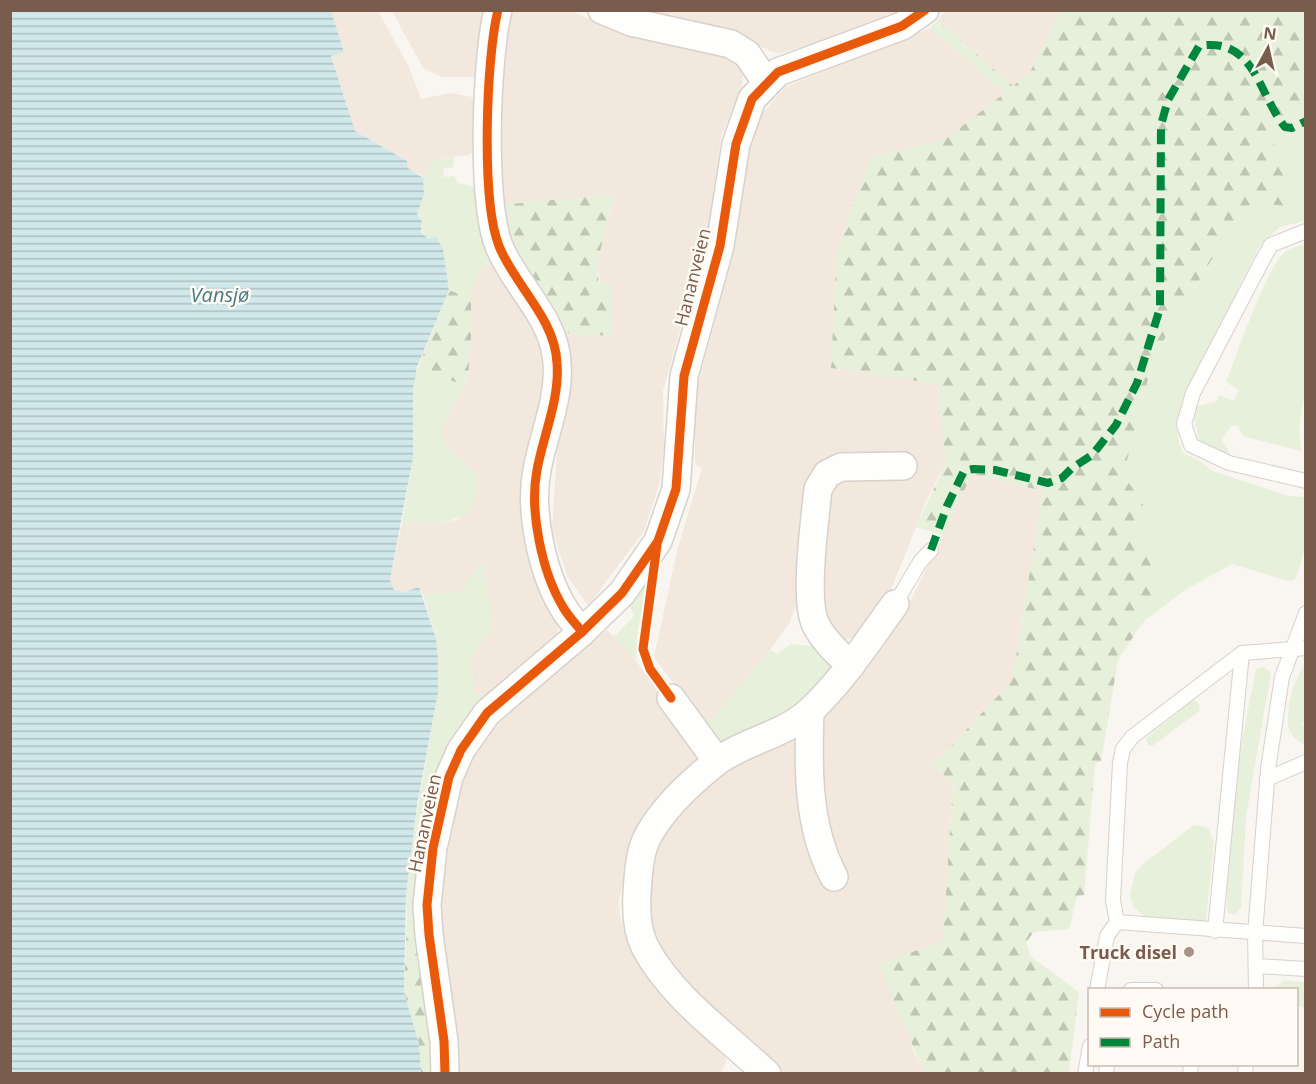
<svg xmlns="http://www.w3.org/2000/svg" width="1316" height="1084" font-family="'Open Sans',sans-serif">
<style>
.residential{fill:#f2e8de}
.green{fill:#e7f0db}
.forest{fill:url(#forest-firs)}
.water{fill:url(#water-rules)}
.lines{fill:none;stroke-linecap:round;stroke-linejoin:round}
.service-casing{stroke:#d7d1cb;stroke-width:16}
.minor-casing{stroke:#d7d1cb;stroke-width:30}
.service{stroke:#fefefd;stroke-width:14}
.minor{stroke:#fefefd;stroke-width:27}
.quiet{stroke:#00873e;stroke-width:8;stroke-dasharray:15 8;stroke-linecap:butt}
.cycleway-casing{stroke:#fffaf3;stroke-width:13}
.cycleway{stroke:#e8590c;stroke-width:9}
.poi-dot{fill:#a69286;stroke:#fffaf3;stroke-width:2}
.labels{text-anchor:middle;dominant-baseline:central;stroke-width:5;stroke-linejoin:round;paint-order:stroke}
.street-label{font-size:18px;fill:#7a5c4d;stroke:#fffaf3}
.poi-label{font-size:18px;font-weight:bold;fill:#7a5c4d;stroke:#fffaf3;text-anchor:end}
.water-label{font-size:20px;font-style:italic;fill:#437c86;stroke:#fffaf3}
</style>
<defs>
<pattern id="forest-firs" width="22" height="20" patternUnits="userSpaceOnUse" patternTransform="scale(1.5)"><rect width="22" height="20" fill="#e7f0db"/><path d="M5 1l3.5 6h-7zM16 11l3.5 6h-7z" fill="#c0c6b4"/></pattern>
<pattern id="water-rules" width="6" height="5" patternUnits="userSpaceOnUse" patternTransform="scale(1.5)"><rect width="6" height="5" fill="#d0e8ea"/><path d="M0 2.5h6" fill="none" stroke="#aebfc0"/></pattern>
</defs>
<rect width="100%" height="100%" fill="#f9f5f0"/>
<!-- residential -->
<g class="residential">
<path d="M331,11H378L409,67L421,99L450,93L472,97L479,109L476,149L469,155L435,159L422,176L408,168L407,161L355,131L331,55L344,52Z"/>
<path d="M392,11H484L482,77H442L423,68Z"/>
<path d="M510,11H570L624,32L727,57L740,66L743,74L742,86L721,137L709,225L663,391L664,448L659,485L644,531L588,606L567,575L552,529L558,435L571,367L564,333L612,336L597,264L614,195L499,205V156L507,17Z"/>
<path d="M634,11H907L884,23L778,54L740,38Z"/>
<path d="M945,11H1061L1030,72L1013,86L938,20Z"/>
<path d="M930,28L1005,93L945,140L871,157L837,249L831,368L937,383L946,463L928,497L891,590L854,638L843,640L799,598L789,624L759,665L706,726L654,657L677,551L702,468L695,465V395L732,258L751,143L762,114L785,87Z"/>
<path d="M498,263L525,300L550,372L536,436L560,621L557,635L548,646L486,697L473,693L472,655L492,630L484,560L461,592L423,595L419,587L404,592L394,590L390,580L402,523L441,524L459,519L478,477L445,444L440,431L468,379L471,339V299L475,275L483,266Z"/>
<path d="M972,474L1043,491L1012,681L932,766L953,782L943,941L911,1045L924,1073H785L685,983L647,930L643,883L664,831L679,811L724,768L793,736L797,739L824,875L846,888L828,854L816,719L909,604Z"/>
<path d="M607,630L626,648L700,746L695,764L630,850L619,901L620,916L627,938L644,967L725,1050L726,1063L720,1074H457L459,1051L441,916L443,886L456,801L471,762L487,735L543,680Z"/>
</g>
<!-- green -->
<g class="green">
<path d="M1305,104V221L1280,227L1259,247L1182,401L1178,438L1183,453L1200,461L1212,471L1289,496L1305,497V545L1297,577L1292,581L1285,580L1232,564L1185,590L1143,622L1154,593L1151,557L1134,544L1147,511L1126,478L1125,468L1152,364L1168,332L1236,219L1253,202L1282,206L1287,180L1276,159L1273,135L1291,126Z"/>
<path d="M454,157L453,167L443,169L444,177L454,176L458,183L476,187L498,263C474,268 475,276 471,299L449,290L443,249L431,237H423L422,222L417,214L424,194L422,176L435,159Z"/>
<path d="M1305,245L1306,384L1299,428L1301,451L1243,436L1237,425L1231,426L1222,440L1231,456L1200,443L1193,414L1197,406L1216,402L1219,395L1234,401L1239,390L1226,382C1237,354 1265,271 1284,253C1290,248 1298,246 1305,245Z"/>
<path d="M416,372L428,379L442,377L458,383L468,379L440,431L445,444L478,477L476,496L470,513L441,524L402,523L413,457V389Z"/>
<path d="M484,559L492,630L472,655L473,693L486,697C425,763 421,833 417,918L407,917L406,894L413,832L438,692L436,639L423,595L461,592Z"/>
<path d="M648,573L650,581L638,628L636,660L614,637L634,616L628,601Z"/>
<path d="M791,644L814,646L829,657L831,668L810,701L731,744L719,742L706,726L770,650L777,654Z"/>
<path d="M1305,665L1306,718L1302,725L1305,726V745C1300,742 1294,739 1291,733C1282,718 1294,677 1305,665Z"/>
<path d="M1263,667L1271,672L1246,817L1241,908L1235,915L1227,912C1225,832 1240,748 1256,669Z"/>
<path d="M1192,701H1196L1200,706L1199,711L1152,746L1148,745L1146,738Z"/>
<path d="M1194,825L1208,828L1214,842L1206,919L1203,925L1144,917L1133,906L1130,895L1135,873L1142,865Z"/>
<path d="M1283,981L1305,982V1008L1297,1006L1296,990L1273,989Z"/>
</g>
<!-- forest -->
<g class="forest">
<path d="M1061,11H1305V104L1291,126L1273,135L1276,159L1287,180L1283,206L1253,202L1236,219L1168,332L1152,364L1125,468L1126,478L1147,511L1134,544L1151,557L1154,593L1143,622L1118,660L1101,761L1095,764L1084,895L1077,896L1069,929L1034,932L1026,942L1031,957L1079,992L1069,1073H924L879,964L943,941L953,782L932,766L1012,681L1043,491L972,474L943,535L916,527L946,463L937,384L831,368L837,249L871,157L944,140L1005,93L930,28L938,20L1013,86L1030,72Z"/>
<path d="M614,194L597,264L599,282L611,286L612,336L564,333L542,292L511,256L499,205Z"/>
<path d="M449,290L471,299V339L468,379L458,383L442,377L428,379L416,372Z"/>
<path d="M407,917L417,918L435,1073H421L419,1044L404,992Z"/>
</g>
<!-- water -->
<path class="water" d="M10,11H331L344,52L331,56L355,131L407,161L408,168L423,178L424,194L417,214L422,222L421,233L428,238L436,237L443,249L449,290L417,367L413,389V457L390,580L394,590L404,592L419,587L436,639L438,661V692L417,805L406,894L404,992L419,1044L421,1073H11Z"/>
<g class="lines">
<defs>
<g id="service">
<path d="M1306,231L1271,245L1261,263L1193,393L1184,424L1191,445L1229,463L1306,481"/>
<path d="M895,604L920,562L931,550"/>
<path d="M1306,648L1242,653L1132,737L1123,749L1120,763L1113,900L1117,922L1306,936"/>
<path d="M1267,779L1306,762"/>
<path d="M1215,931L1242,653"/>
<path d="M1257,966L1306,969"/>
<path d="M1097,990L1107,936L1117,922"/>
<path d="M1131,990H1156"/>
<path d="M1256,990L1255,934L1268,769L1282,677L1306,613"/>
<path d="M1085,1074L1090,1046"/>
<path d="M1106,1074L1107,1064"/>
<path d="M1190,1074L1191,1064"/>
<path d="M1245,1074L1246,1064"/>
</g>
<g id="minor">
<path d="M498,10C486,58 481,201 499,246C515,286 555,318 557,363C560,399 543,436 537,470C529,511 542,572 563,607C568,616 576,624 582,632"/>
<path d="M602,10L631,22L731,44L747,54L766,82"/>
<path d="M851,665C837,653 823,640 815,623C804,597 815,519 818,489L827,474L841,467L903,466"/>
<path d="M671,698L717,761"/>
<path d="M810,711C808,768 807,826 834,877"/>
<path d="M445,1074L444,1041L429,935L427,905L433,848L449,777L461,750L487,713L582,632L622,593L658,541L676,489L684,376L720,246L736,144L752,99L778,72L902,26L925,10"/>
<path d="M767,1074C726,1035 672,998 645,947C637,931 636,911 637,894C638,877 639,856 646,840C660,811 690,783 715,763C743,741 783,736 810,711C843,680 868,641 895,604"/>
</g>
</defs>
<!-- service casing -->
<use href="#service" class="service-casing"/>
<!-- minor casing -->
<use href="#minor" class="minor-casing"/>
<!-- service -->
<use href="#service" class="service"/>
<!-- minor -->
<use href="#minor" class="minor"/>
<!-- quiet -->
<path class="quiet" d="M931,550L947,506L964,471L973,469L995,470L1048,483L1062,478L1072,468L1092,455L1116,425L1137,383L1160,308L1161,125L1168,100L1199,46C1255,36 1259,96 1285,127L1292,128L1306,121"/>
<defs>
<g id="cycleway">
<path d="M498,10C486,58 481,201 499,246C515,286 555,318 557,363C560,399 543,436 537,470C529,511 542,572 563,607C568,616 576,624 582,632"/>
<path d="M657,545L643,649L650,669L671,698"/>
<path d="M445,1074L444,1041L429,935L427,905L433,848L449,777L461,750L487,713L582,632L622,593L658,541L676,489L684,376L720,246L736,144L752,99L778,72L902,26L925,10"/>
</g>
</defs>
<!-- cycleway casing -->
<use href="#cycleway" class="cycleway-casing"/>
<!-- cycleway -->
<use href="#cycleway" class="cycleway"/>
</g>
<!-- markers -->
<circle class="poi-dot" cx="1189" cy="952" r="6"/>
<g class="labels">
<!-- street labels -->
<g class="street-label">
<text transform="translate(692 277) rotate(-76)">Hananveien</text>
<text transform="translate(424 823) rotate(-78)">Hananveien</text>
</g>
<!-- poi labels -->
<g class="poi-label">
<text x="1177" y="952">Truck disel</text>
</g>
<!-- water labels -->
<g class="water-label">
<text x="220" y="294">Vansjø</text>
</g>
</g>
<!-- border -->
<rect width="1316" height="1084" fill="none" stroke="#7a5c4d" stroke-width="24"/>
<!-- legend -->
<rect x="1088" y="988" width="210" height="78" fill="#fffaf3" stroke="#cabbb1" stroke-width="1.5"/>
<rect x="1100" y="1008" width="30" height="9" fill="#e8590c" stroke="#cabbb1" stroke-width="1.5"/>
<text x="1142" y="1018" font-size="18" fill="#7a5c4d">Cycle path</text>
<rect x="1100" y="1038" width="30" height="9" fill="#00873e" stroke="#cabbb1" stroke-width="1.5"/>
<text x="1142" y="1048" font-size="18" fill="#7a5c4d">Path</text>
<!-- north arrow -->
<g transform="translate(1268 48) rotate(8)" stroke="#fffaf3" stroke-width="4.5" paint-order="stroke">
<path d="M0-4.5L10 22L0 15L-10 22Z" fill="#7a5c4d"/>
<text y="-9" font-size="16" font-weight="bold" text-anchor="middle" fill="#7a5c4d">N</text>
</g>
</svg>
